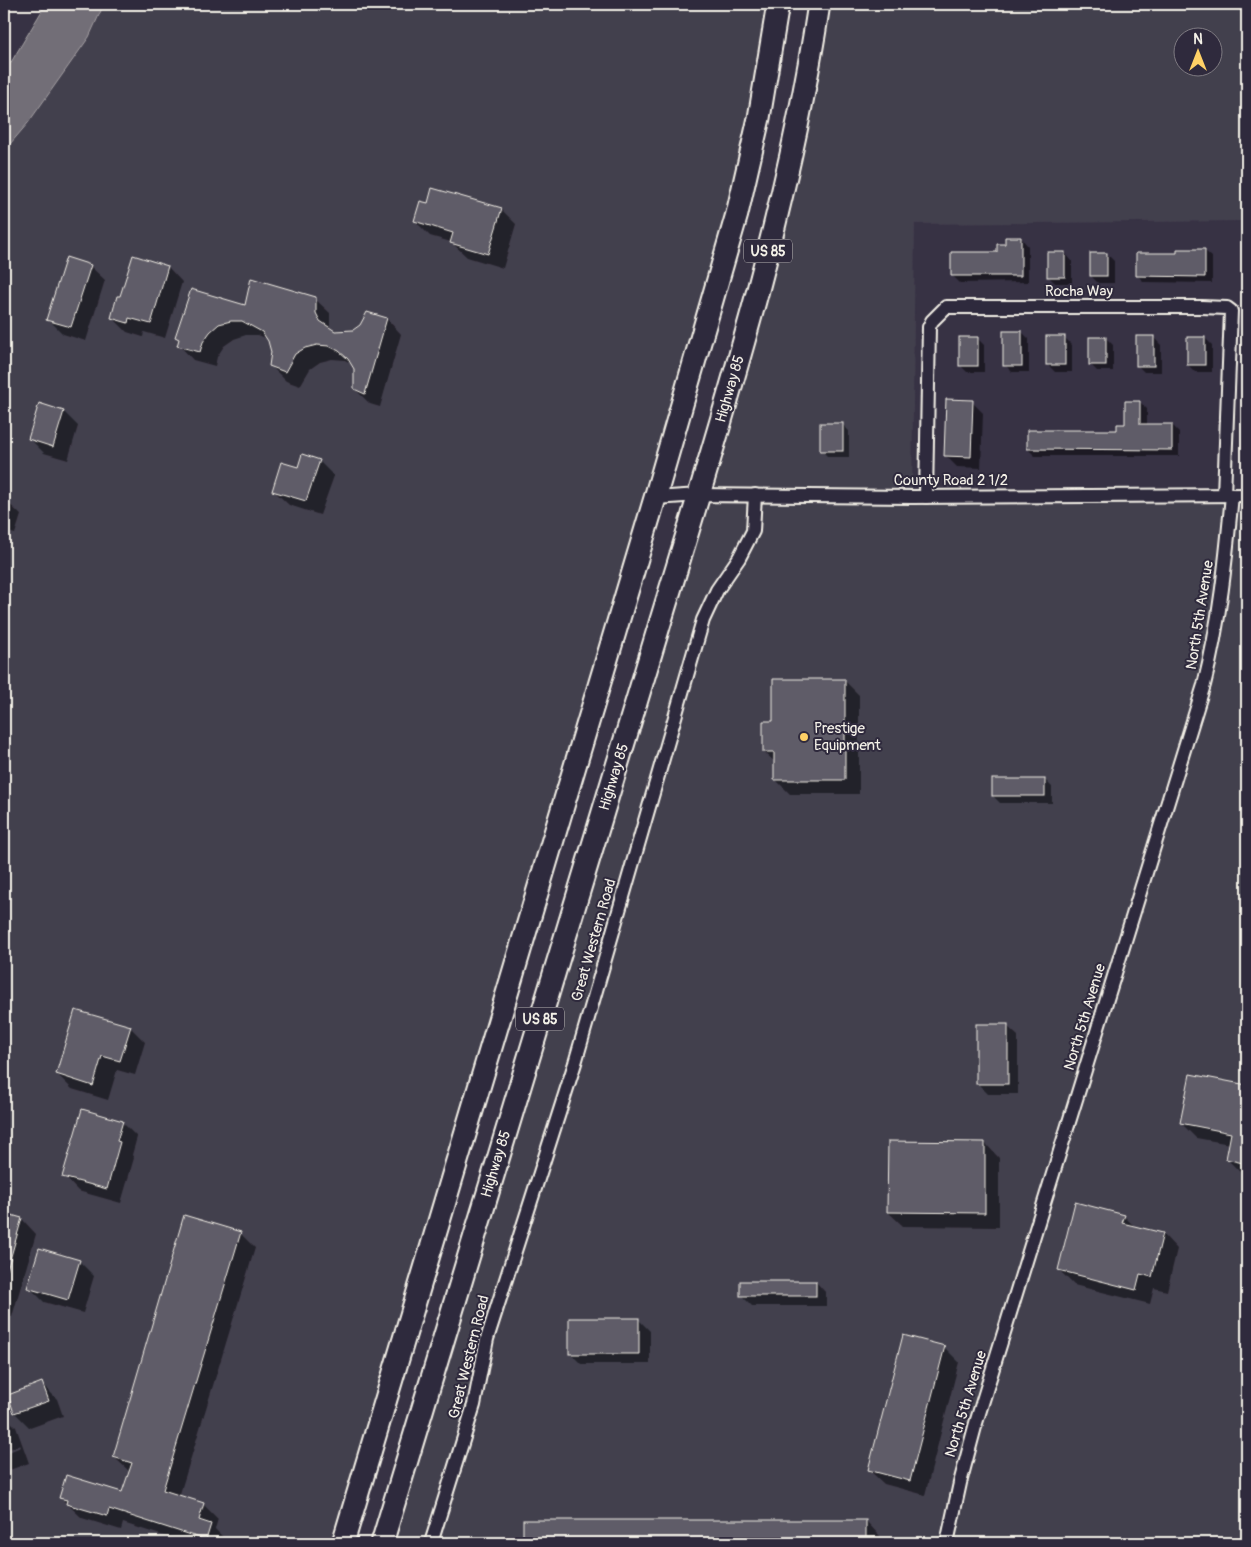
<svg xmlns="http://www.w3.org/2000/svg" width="1251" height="1547" font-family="Pangolin,sans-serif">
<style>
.built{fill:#433f4e;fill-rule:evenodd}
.water{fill:#726e77;stroke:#a6a2a4}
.shadow{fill:#0007}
.building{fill:#5f5c67;stroke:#f4f1e8}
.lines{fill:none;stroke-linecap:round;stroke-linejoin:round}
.minor-casing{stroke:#f4f1e8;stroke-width:16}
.trunk-casing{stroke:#f4f1e8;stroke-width:25}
.minor{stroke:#2f2a3d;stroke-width:12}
.trunk{stroke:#2f2a3d;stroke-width:21}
.poi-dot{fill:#ffd166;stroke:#2f2a3d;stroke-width:2}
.labels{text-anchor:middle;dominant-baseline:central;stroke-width:4;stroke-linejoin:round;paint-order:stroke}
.shield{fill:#2f2a3d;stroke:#b9b5b5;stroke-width:1}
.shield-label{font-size:14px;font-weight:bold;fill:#f4f1e8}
.street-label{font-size:15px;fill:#f4f1e8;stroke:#2f2a3d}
.poi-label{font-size:15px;fill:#f4f1e8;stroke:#2f2a3d;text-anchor:start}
</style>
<rect width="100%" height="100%" fill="#373244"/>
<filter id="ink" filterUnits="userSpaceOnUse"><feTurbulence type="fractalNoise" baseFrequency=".02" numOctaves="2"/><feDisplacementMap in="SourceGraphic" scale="10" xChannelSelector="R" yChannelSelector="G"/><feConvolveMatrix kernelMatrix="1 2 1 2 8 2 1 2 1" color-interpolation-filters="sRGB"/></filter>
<g filter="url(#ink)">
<!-- built -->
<g class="built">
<path d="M104,4H778L759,118L343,1543H4V151L28,123L89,37Z"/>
<path d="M819,4H1247V221L915,224L912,497L1247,495V1543H382L699,495ZM1184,38H1214V68H1184Z"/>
</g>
<!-- water -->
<path class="water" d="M46,4H104L89,37L28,123L4,151V74Z"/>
<!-- shadow -->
<g class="shadow">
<path d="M501,209L516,224L503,268L467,257L451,242L430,236L415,221Z"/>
<path d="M1021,238L1028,246V282L960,283L953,276L998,253L1006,246Z"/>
<path d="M1204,250L1212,257V283L1144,282L1137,275L1178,254Z"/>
<path d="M1065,253L1072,261V283H1055L1048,276Z"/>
<path d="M1107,254L1114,261V283H1098L1091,276Z"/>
<path d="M90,266L105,280L86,341L63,334L48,319Z"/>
<path d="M168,267L182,282L165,338L144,332L143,337L127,332L112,317Z"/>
<path d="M315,299L330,313V329L335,333L353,331L361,326L367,314L387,319L401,334L380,407L370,404L355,389V369L352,364L345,360L332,359L320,362L310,369L300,386L286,381L271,366L273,352L268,339L258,335H246L234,339L224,346L217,357L215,366L193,360L179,345L180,340L177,337L246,306Z"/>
<path d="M1022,332L1029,339V372H1012L1005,365Z"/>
<path d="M977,338L984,345V372H967L960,365Z"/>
<path d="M1065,338L1072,345V372H1055L1048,365Z"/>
<path d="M1106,338L1113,345V371H1097L1090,364Z"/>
<path d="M1154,338L1161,345V372H1144L1137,365Z"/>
<path d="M1205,338L1212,345V372H1195L1188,365Z"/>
<path d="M972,402L983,413L981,468L957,467L946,456Z"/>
<path d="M1140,402L1147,409V425H1172L1179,432V456H1035L1028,449L1118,432L1126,425Z"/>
<path d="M64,412L78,426L68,460L44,453L30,439Z"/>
<path d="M842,424L849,431V457H828L821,450Z"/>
<path d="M319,461L334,476L320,515L289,505L274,491L299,469Z"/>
<path d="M4,499L21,515L15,534L4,531Z"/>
<path d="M844,680L859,695V794H790L775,779V762L764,752L774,722Z"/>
<path d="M1045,780L1052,787V803H1000L993,796Z"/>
<path d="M1007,1026L1018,1036V1094H988L977,1083Z"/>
<path d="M130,1027L145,1042L135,1075L117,1070L108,1100L72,1089L57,1074Z"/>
<path d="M1247,1074V1175L1242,1174L1227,1159L1230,1144L1196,1138L1181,1123L1245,1086Z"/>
<path d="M122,1122L137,1137L132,1155L134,1158L121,1203L78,1191L64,1176Z"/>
<path d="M985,1143L999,1158V1227L903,1226L888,1212Z"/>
<path d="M4,1214L22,1219L36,1234L12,1317L4,1315Z"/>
<path d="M1124,1216L1135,1227L1163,1234L1177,1249L1167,1291L1154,1288L1150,1304L1074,1285L1059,1270Z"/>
<path d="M240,1233L255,1248L179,1497L203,1504L218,1519L215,1529L225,1539L224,1543H186L123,1523L121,1530L82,1518L61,1498L123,1493L130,1472L114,1457Z"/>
<path d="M79,1261L94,1276L83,1313L44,1302L29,1287Z"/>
<path d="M816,1282L826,1293V1306H752L741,1295Z"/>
<path d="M639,1320L650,1331V1364H581L570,1353Z"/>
<path d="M944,1347L959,1362L925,1495L884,1484L869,1470Z"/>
<path d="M42,1384L57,1399L63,1416L30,1428L15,1413L9,1395Z"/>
<path d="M4,1415L16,1427L29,1463L4,1472V1454L21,1447L20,1445L4,1451Z"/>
<path d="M524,1521H866L880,1536V1543H524Z"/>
</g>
<!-- building -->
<g class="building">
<path d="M432,188L502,208L488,254L450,243L453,233L414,221L420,201L428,203Z"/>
<path d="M1005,237H1021V276H951V252H997V244H1005Z"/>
<path d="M1177,249H1205V277L1136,276V253H1177Z"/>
<rect x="1047" y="252" width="18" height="25"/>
<rect x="1090" y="253" width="17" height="23"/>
<path d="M133,255L168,266L151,324L129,318L128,323L111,318L117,296H120Z"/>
<path d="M66,257L91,265L71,327L46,320Z"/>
<path d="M251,278L316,297V313L320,321L335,331L353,330L360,325L367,312L387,318L365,394L354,389V369L348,359L339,351L329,346L317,345L305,348L295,354L285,372L269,366L271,352L268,341L262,332L242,321H231L219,324L210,332L203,342L200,352L177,346L179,339L175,337L191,289L245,305Z"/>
<rect x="1003" y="331" width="19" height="35"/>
<rect x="1046" y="336" width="19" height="29"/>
<rect x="1136" y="336" width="18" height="30"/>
<rect x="959" y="337" width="19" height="29"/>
<rect x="1089" y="337" width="17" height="28"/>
<rect x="1187" y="337" width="18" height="28"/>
<path d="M946,399L973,400L971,457L944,456Z"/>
<path d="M1125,401H1140V424H1172V450L1027,449V430H1117V424H1125Z"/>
<path d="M39,403L64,411L53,447L28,439Z"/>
<rect x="820" y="423" width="23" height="28"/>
<path d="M302,454L320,460L306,501L272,491L281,462L298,467Z"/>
<path d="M773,679H845V780H774V752H763V721H773Z"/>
<rect x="992" y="779" width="53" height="17"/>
<path d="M75,1010L131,1026L120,1061L102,1056L93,1086L56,1074Z"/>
<rect x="976" y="1024" width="32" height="60"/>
<path d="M1190,1074L1247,1085V1164L1226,1159L1231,1133L1180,1123Z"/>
<path d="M82,1109L123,1121L117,1141L120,1142L107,1189L62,1177Z"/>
<path d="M888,1141L985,1142V1213L887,1212Z"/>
<path d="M1075,1202L1125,1215L1122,1223L1163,1233L1152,1277L1140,1274L1136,1290L1058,1270Z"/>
<path d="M4,1213L22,1218L7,1270H4Z"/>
<path d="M184,1215L241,1232L163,1490L204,1503L199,1520L211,1524L206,1540L109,1509L107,1516L66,1504L67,1500L59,1498L66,1475L122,1492L132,1463L113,1457Z"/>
<path d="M39,1248L80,1260L68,1300L27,1288Z"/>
<rect x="740" y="1281" width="76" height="15"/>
<rect x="569" y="1318" width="70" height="36"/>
<path d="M903,1335L945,1346L910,1481L868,1470Z"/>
<path d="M42,1382L49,1401L14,1413L8,1395Z"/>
<rect x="523" y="1520" width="343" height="23"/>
</g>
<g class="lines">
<defs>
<g id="minor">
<path d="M926,497L929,327L932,321L946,307H1202L1227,308L1231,311L1224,495"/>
<path d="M655,498L699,495L912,497L1247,495"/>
<path d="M431,1543L474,1405L487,1339L575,1063L703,620L717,590L739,558L753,531L755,495"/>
<path d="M947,1543L960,1483L976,1423L1204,685C1220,622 1226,559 1232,495"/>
</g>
<g id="trunk">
<path d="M343,1543L655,498L737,214L759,118L778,4"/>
<path d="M382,1543C470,1253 557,963 645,673C711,452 785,232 819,4"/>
</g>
</defs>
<!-- minor casing -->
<use href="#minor" class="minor-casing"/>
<!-- trunk casing -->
<use href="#trunk" class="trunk-casing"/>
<!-- minor -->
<use href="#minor" class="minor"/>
<!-- trunk -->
<use href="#trunk" class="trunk"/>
</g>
</g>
<!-- markers -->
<circle class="poi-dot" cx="804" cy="737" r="5"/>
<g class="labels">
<!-- shield labels -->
<g class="shield">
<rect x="744" y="239.5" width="48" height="23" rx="4"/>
<rect x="516" y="1007.5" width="48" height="23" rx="4"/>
</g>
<g class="shield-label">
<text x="768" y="251">US 85</text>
<text x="540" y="1019">US 85</text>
</g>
<!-- street labels -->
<g class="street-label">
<text x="1079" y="291">Rocha Way</text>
<text transform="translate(730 389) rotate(-74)">Highway 85</text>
<text x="951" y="480">County Road 2 1/2</text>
<text transform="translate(1200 615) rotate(-81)">North 5th Avenue</text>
<text transform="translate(614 777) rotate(-73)">Highway 85</text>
<text transform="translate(594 940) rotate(-74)">Great Western Road</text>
<text transform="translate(1085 1017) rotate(-73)">North 5th Avenue</text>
<text transform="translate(496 1164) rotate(-73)">Highway 85</text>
<text transform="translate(469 1357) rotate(-76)">Great Western Road</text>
<text transform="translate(966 1404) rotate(-73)">North 5th Avenue</text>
</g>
<!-- poi labels -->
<g class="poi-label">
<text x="814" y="728">Prestige<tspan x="814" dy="17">Equipment</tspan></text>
</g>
</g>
<!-- margin -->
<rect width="1251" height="1547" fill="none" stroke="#2f2a3d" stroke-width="20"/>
<rect x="10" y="10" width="1231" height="1527" fill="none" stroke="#f4f1e8" stroke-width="2" filter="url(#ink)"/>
<!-- north arrow -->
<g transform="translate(1198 52)"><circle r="24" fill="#2f2a3d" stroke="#7e7a81"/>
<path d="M0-4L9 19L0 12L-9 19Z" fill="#ffd166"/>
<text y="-8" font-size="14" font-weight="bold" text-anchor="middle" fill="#f4f1e8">N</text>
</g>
</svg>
